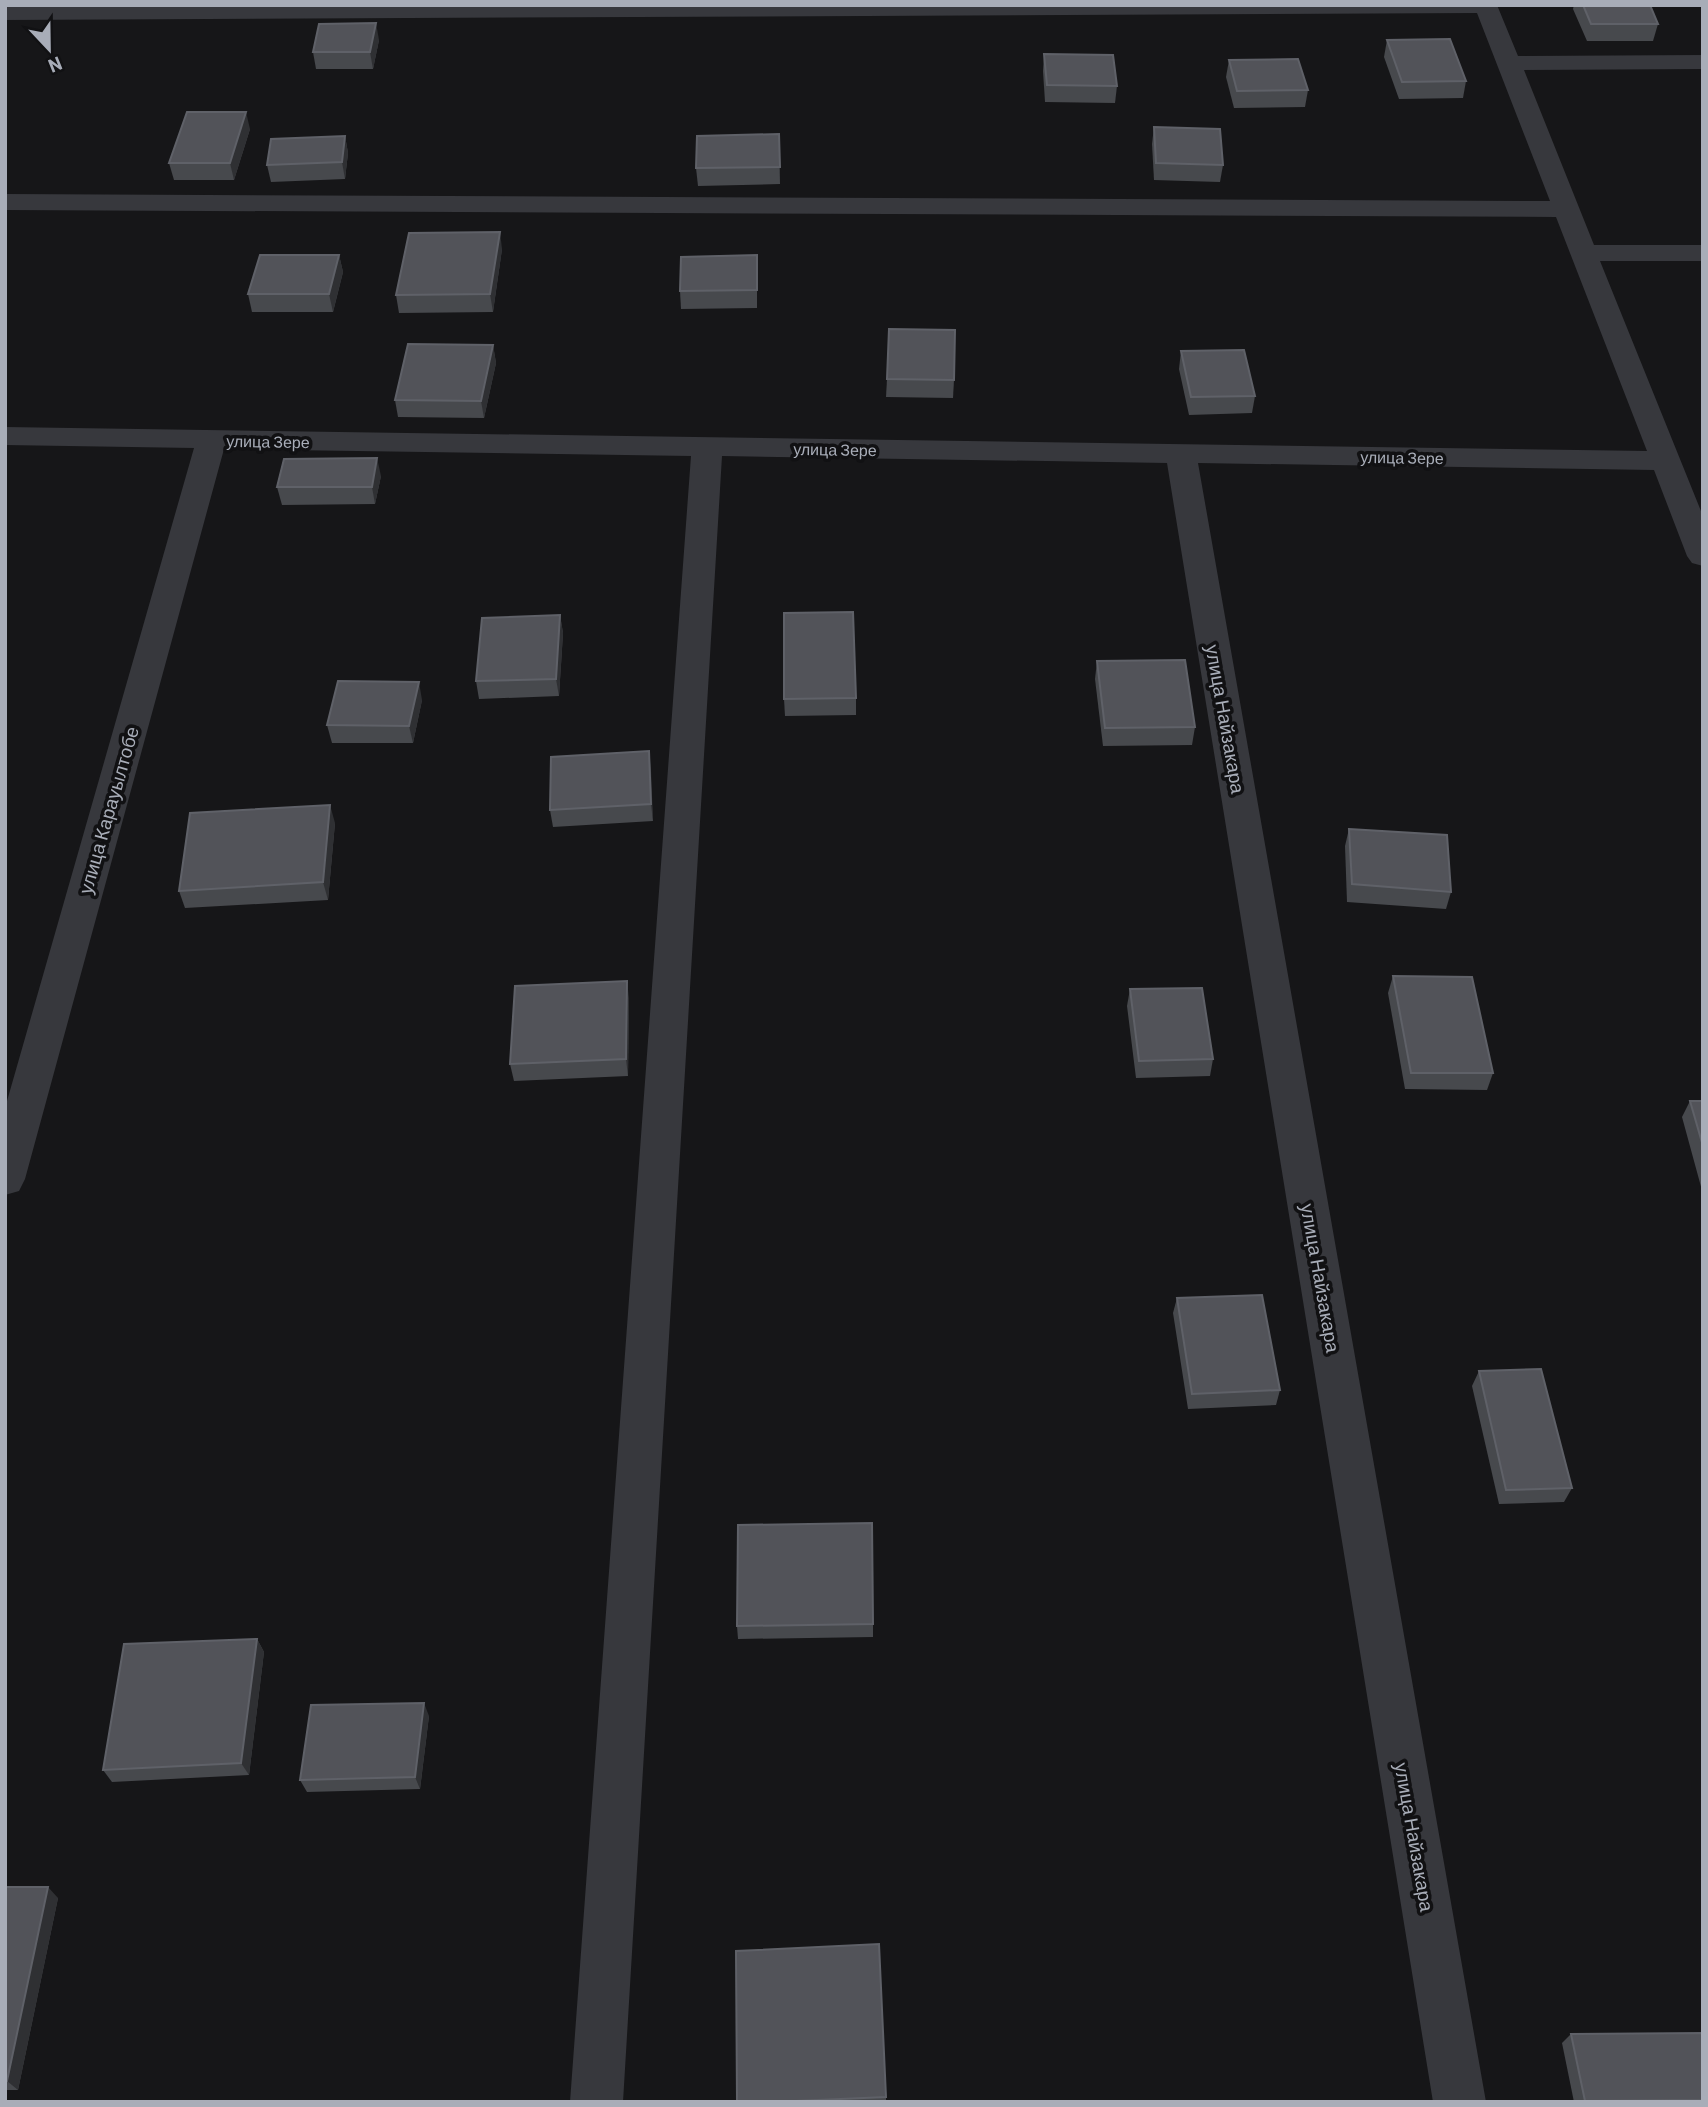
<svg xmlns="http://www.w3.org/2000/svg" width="1708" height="2107" font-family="Barlow,sans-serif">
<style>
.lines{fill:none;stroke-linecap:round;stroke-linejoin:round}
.minor{fill:#37383d;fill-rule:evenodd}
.wall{fill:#47494d}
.shaded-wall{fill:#2f3033}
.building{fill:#525359;stroke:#5f6168;stroke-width:2}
.labels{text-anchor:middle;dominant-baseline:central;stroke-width:7;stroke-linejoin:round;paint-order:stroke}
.far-street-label{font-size:16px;fill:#a8adb8;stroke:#111113}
.street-label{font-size:19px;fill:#a8adb8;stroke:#111113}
</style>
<rect width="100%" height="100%" fill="#161618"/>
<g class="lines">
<!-- minor -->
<path class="minor" d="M1497,5L1518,56L1703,55V69L1524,70L1594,245H1703V261H1600L1703,516V566L1692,563L1687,556L1654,470L1198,463L1486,2102H1433L1167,463L722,456L623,2102H570L691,456L224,449L25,1179L19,1191L5,1195V1108L194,448L5,445V427L1647,451L1556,217L5,210V194L1550,201L1477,13L5,20V6Z"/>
</g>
<!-- wall -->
<g class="wall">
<path d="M1574,5H1650L1658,24L1653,41H1587L1573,9Z"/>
<path d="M379,40L373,69H316L313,52Z"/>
<path d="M1387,40L1466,81L1463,98L1399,99L1384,57Z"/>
<path d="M1044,54L1117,86L1115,103L1045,102L1043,71Z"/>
<path d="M1229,60L1308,90L1305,107L1234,108L1226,77Z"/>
<path d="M1154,127L1223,165L1220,182L1154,180L1152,144Z"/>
<path d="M250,129L234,180H174L169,163Z"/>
<path d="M779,134L780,184L698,186L696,168Z"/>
<path d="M345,136L348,153L345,179L271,182L267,165Z"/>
<path d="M502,249L493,312L399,313L396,295Z"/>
<path d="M339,255L343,272L333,312H252L248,294Z"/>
<path d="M757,255V308L681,309L680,291Z"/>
<path d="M493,345L496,363L484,418L398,417L395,400Z"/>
<path d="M1181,351L1255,396L1252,413L1189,415L1179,369Z"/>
<path d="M887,379L954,380L953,398L886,397Z"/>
<path d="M381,476L375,504L282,505L277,487Z"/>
<path d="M560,615L563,633L559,696L479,699L476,681Z"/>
<path d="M1097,661L1195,727L1192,745L1103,746L1095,679Z"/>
<path d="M856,698V715L785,716L784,699Z"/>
<path d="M422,700L413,743H332L327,725Z"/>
<path d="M649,751L653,821L553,827L550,810Z"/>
<path d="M335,823L328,900L185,908L179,891Z"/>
<path d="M1349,829L1451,892L1446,909L1347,902L1345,846Z"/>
<path d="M1393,976L1493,1073L1487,1090L1405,1089L1388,993Z"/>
<path d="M1130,989L1213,1059L1210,1076L1136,1078L1127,1006Z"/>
<path d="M629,998L628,1076L514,1081L510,1064Z"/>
<path d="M1690,1101H1703V1194L1682,1117Z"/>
<path d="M1177,1298L1280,1390L1276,1405L1188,1409L1173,1313Z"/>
<path d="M1479,1371L1572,1488L1564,1502L1499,1504L1472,1386Z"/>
<path d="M873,1624V1637L738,1639L737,1626Z"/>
<path d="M257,1639L264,1652L249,1775L112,1782L103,1770Z"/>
<path d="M429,1716L420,1789L307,1792L300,1780Z"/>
<path d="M5,1887L58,1898L18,2090H5Z"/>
<path d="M1703,2033V2102H1574L1562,2043L1571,2034Z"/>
<path d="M886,2097V2102H737Z"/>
</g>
<!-- shaded-wall -->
<g class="shaded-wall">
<path d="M376,23L379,40L373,69L370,52Z"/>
<path d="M246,112L250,129L234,180L230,163Z"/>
<path d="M345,136L348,153L345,179L342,162Z"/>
<path d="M500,232L502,249L493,312L490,294Z"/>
<path d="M339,255L343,272L333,312L329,294Z"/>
<path d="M493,345L496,363L484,418L481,401Z"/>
<path d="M377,458L381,476L375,504L372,487Z"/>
<path d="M560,615L563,633L559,696L556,679Z"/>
<path d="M419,682L422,700L413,743L409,726Z"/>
<path d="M649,751L651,769L653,821L651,804Z"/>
<path d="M330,805L335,823L328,900L323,882Z"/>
<path d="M627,981L629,998L628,1076L626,1059Z"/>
<path d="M257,1639L264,1652L249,1775L241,1763Z"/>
<path d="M424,1703L429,1716L420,1789L415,1777Z"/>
<path d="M48,1887L58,1898L18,2090L7,2081Z"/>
</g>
<!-- building -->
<g class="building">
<path d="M1583,5H1650L1658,24H1591Z"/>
<path d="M376,23L370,52H313L319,24Z"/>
<path d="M1450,39L1466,81L1402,82L1387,40Z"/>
<path d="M1044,54L1113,55L1117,86L1047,85Z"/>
<path d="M1298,59L1308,90L1237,91L1229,60Z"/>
<path d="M187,112H246L230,163H169Z"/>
<path d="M1154,127L1220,129L1223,165L1156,163Z"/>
<path d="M779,134L780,167L696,168L697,136Z"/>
<path d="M345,136L342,162L267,165L271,139Z"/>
<path d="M500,232L490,294L396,295L409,233Z"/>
<path d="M260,255H339L329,294H248Z"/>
<path d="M757,255V290L680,291L681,257Z"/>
<path d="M889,329L955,330L954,380L887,379Z"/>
<path d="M408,344L493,345L481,401L395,400Z"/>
<path d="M1244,350L1255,396L1191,397L1181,351Z"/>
<path d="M377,458L372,487H277L284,459Z"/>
<path d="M853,612L856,698L784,699V613Z"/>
<path d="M560,615L556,679L476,681L482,618Z"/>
<path d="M1185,660L1195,727L1105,728L1097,661Z"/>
<path d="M338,681L419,682L409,726L327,725Z"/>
<path d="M649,751L651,804L550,810L551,757Z"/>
<path d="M330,805L323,882L179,891L190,813Z"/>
<path d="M1349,829L1447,835L1451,892L1352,884Z"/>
<path d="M1393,976L1472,977L1493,1073H1411Z"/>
<path d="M627,981L626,1059L510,1064L515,986Z"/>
<path d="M1202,988L1213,1059L1139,1061L1130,989Z"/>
<path d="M1690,1101H1703V1146Z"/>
<path d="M1262,1295L1280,1390L1192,1394L1177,1298Z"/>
<path d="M1541,1369L1572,1488L1506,1490L1479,1371Z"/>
<path d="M872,1523L873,1624L737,1626L738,1525Z"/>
<path d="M257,1639L241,1763L103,1770L124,1644Z"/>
<path d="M424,1703L415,1777L300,1780L311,1705Z"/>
<path d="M5,1887H48L7,2081H5Z"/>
<path d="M879,1944L886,2097L772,2102H737L736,1951Z"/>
<path d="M1703,2033V2100L1585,2101L1571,2034Z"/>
</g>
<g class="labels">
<!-- far-street labels -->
<g class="far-street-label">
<text transform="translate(268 441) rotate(1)">улица Зере</text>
<text transform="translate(835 449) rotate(1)">улица Зере</text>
<text transform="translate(1402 457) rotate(1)">улица Зере</text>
</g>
<!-- street labels -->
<g class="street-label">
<text transform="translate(1226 719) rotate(80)">улица Найзакара</text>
<text transform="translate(108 810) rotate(-74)">улица Карауылтобе</text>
<text transform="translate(1321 1278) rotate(80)">улица Найзакара</text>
<text transform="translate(1415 1837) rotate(80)">улица Найзакара</text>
</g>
</g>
<!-- border -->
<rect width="1708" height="2107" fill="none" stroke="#a8adb8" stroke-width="14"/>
<!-- north arrow -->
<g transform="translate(49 49) rotate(158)" stroke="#111113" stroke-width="5" paint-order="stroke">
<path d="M0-5L12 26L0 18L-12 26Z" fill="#a8adb8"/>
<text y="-10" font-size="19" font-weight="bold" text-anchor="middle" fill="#a8adb8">N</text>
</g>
</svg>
